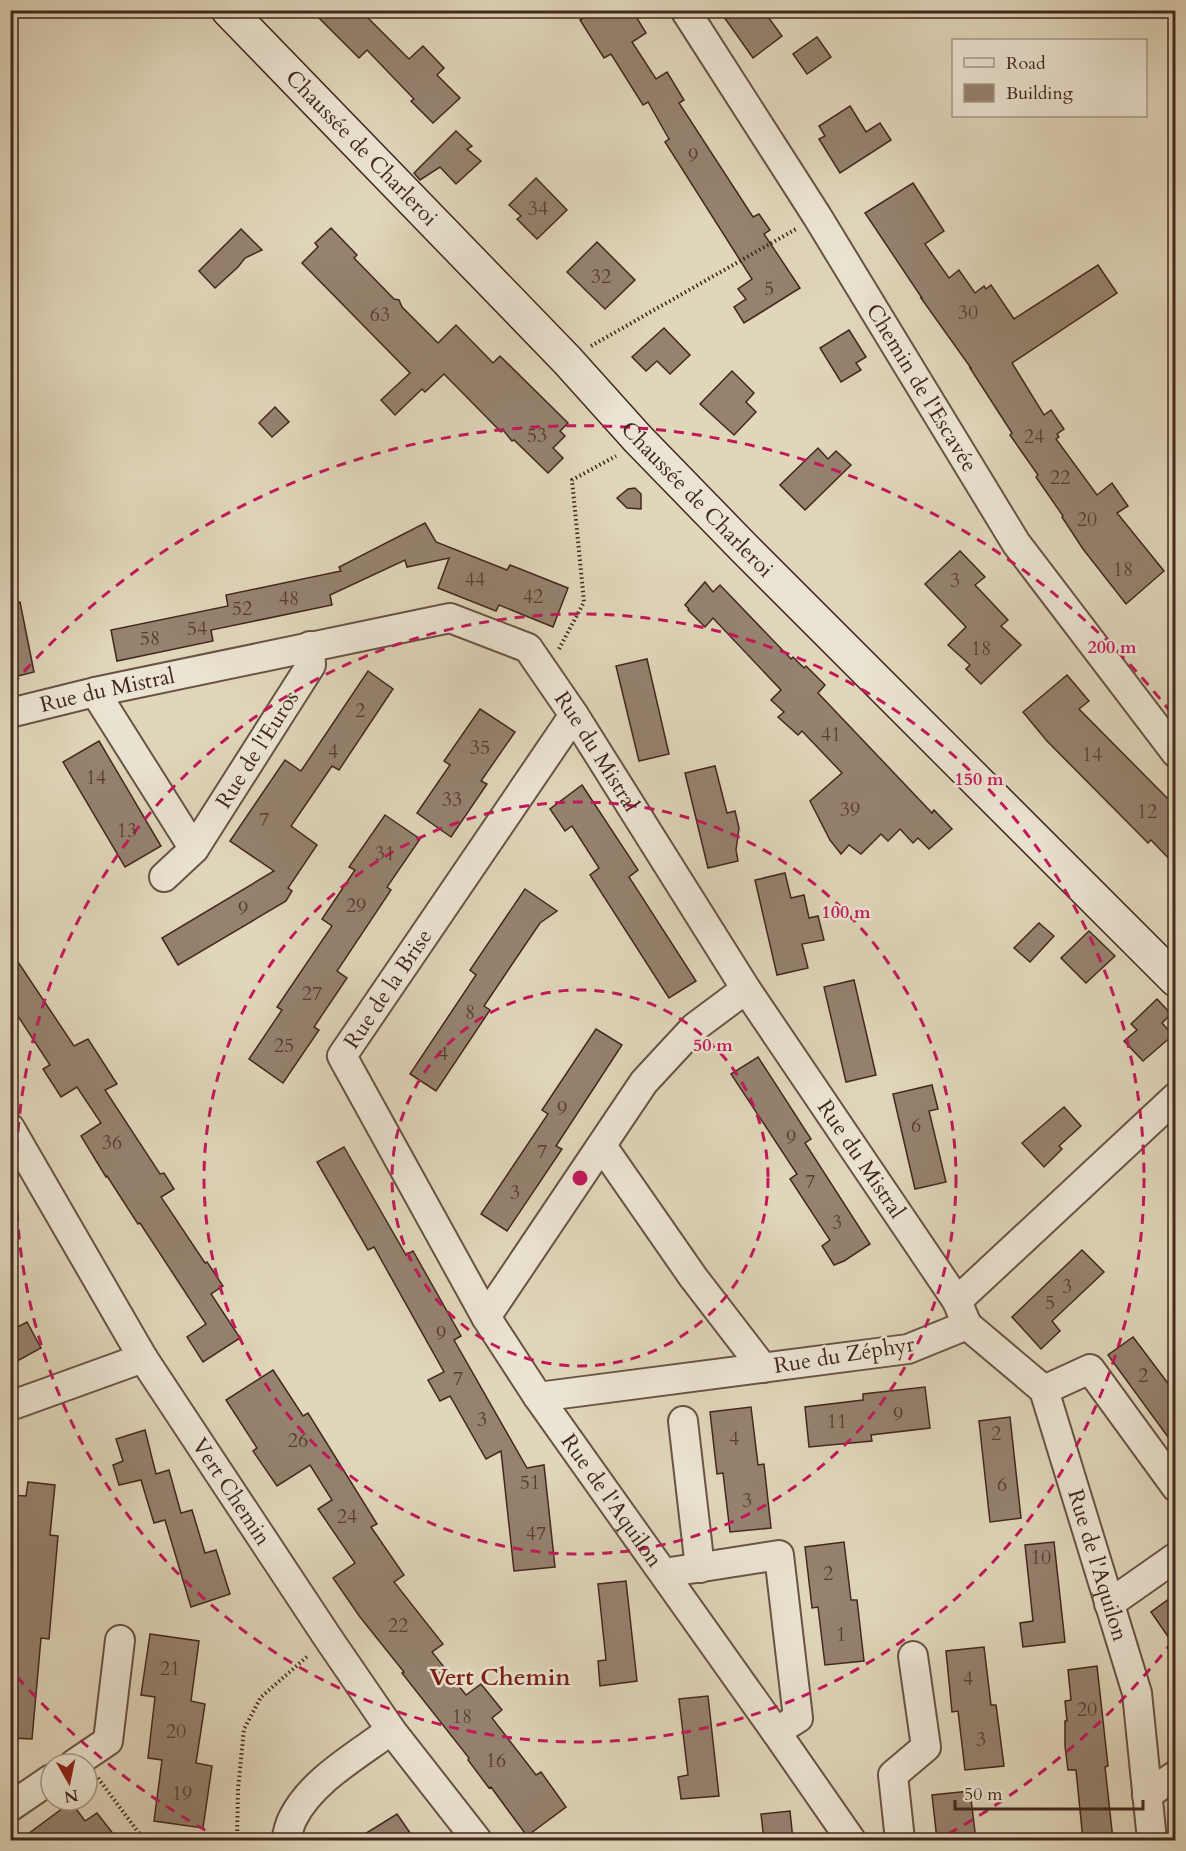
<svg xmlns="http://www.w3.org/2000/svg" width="1186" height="1851" font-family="Cardo,serif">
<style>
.building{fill:#95826f;stroke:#43271e;stroke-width:1.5}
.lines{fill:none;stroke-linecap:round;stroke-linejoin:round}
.street-casing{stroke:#6a5345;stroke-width:32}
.secondary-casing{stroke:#43271e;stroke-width:36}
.path{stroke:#43271e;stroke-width:4;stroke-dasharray:1.5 3;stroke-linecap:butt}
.street{stroke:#ebe4d2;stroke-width:28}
.secondary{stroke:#ebe4d2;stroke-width:33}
.ring{fill:none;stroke:#c2185b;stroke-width:3;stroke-dasharray:10 8}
.labels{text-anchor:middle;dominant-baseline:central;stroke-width:5;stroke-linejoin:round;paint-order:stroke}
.number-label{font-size:20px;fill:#583e32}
.street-label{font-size:22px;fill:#43271e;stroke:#ebe4d2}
.neighbourhood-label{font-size:24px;font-weight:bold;fill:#7a1f14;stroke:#ebe4d2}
.centre{fill:#c2185b;stroke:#ebe4d2;stroke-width:3}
.ring-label{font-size:18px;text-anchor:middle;font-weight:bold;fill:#c2185b;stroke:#ebe4d2;stroke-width:5;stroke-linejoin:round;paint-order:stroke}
</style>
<rect width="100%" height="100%" fill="#e0d6ba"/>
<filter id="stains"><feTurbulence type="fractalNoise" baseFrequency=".00333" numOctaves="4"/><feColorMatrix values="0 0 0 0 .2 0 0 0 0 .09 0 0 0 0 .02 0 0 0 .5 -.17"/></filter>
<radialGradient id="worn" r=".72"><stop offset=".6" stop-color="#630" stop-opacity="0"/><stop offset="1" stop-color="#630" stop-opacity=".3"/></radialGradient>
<!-- building -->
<g class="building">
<path d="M311,10H360L409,59L423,46L444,68L437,75L460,98L433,123L411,101L414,99L367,50L359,58Z"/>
<path d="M596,10H632L646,33L632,42L656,79L667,72L684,100L679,103L753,217L759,214L770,230L764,234L800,288L744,323L734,307L746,299L738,289L752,279L665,142L669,139L648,102L643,105L611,54L604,58L580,20Z"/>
<path d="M719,10H763L782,36L753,58Z"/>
<path d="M817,37L831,57L807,74L793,54Z"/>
<path d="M850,106L866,132L880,123L891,140L840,173L819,139L825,136L819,126Z"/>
<path d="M456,131L472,146L467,149L481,161L456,184L440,167L420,180L414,173Z"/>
<path d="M536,178L567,210L537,239L517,219L521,216L509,205Z"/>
<path d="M913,183L944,231L925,244L949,278L959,270L975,293L984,286L986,289L991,285L1014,319L1098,265L1117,293L1012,363L1044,415L1051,410L1064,429L1057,434L1059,437L1056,439L1097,495L1112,483L1128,506L1117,513L1164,571L1126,604L1083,549L1062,517L1063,516L1036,477L1038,475L1010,435L1012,433L970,368H971L921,298H922L865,213Z"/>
<path d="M331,228L357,255L354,258L394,299L399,300L402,307L438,343L456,325L493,363L500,356L568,423L560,431L565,436L553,448L563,458L548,473L514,440L512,441L503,430L501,432L444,374L425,392L422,389L395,415L381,400L410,373L302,263L318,247L315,243Z"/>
<path d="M241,229L262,250L245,258L238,267L215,288L199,271Z"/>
<path d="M597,242L635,280L605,309L567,272Z"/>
<path d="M664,328L690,355L670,374L657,361L646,371L632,357Z"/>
<path d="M849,330L866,357L856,363L861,370L841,382L820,348Z"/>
<path d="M732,371L754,393L746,402L756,412L734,435L700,404Z"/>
<path d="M275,407L289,422L272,437L259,423Z"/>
<path d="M818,448L828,459L836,451L851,465L805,510L780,485Z"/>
<path d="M635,488L641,494V509L627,508L617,498L628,489Z"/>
<path d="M425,523L436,542L507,570L510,565L568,588L553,627L499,605L496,611L438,588L449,558L407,567L405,560L330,595L332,605L211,630L213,641L117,661L111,630L228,606L226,595L341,571L339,567Z"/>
<path d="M960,551L985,577L975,585L1008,620L1001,626L1021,645L981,684L966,669L970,665L948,645L966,627L925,584Z"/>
<path d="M705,582L713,592L720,585L791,659L793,657L804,668L806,666L825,685L818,693L932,813L934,810L952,829L929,849L918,838L913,843L900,829L888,841L881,834L861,854L849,845L841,854L830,840L810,801L842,773L802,731L798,735L778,717L784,712L771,700L781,690L713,618L705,627L688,610L689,609L685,605Z"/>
<path d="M20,602L34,672L10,678V603Z"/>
<path d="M647,659L669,754L639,761L616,666Z"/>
<path d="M368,671L393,689L339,770L332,766L291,826L317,845L288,888L292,891L286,901L178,965L162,938L274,871L230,841L285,760L301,771Z"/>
<path d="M1067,675L1089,701L1079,709L1176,807V866L1151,840L1148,843L1047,741L1023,712Z"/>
<path d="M480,709L515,732L481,781L487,784L451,837L417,813L450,765L444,761Z"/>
<path d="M99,741L161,846L125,867L63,762Z"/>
<path d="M715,766L727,813L735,811L739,828L736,850L738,861L708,868L685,773Z"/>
<path d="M582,785L638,870L629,877L696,981L669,998L590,875L599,868L572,826L565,831L550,809Z"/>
<path d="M385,815L420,839L387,887L391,890L337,971L347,978L314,1027L319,1030L283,1083L249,1059L282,1010L277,1007L332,926L322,919L355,870L349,867Z"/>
<path d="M785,873L791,898L804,895L809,918L818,916L824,940L802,944L808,968L777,975L755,880Z"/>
<path d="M525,889L557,911L540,923L523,948L484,1006L490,1010L436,1091L410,1074L476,975L470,970Z"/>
<path d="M1039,923L1054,936L1030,962L1014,948Z"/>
<path d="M1089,931L1115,956L1086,983L1061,958Z"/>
<path d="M10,950L74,1046L88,1039L117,1084L105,1090L160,1174L164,1173L174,1189L161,1197L205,1263L207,1262L223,1286L211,1294L240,1338L203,1362L187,1337L206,1324L140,1223L138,1224L107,1176L106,1177L81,1136L101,1123L77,1087L61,1097L43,1069L50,1065L10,1004Z"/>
<path d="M854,980L876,1075L846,1082L824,987Z"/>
<path d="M1157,999L1171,1014L1162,1023L1173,1035L1143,1061L1124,1041L1137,1030L1131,1024Z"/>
<path d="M596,1029L622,1045L556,1146L562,1149L507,1231L481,1214L548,1114L542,1110Z"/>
<path d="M758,1057L811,1139L805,1143L870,1244L844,1261L834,1265L822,1246L830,1240L790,1179L797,1174L731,1074Z"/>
<path d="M932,1085L938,1109L929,1111L946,1182L915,1189L893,1094Z"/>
<path d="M1064,1107L1081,1126L1059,1146L1062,1149L1044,1167L1022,1143Z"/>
<path d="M344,1147L406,1255L413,1251L461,1336L454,1340L527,1468L544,1465L555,1567L514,1571L501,1451L486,1459L450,1396L440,1401L428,1380L444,1372L374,1247L368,1250L317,1162Z"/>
<path d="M1082,1250L1104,1272L1052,1321L1060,1331L1041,1349L1012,1317Z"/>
<path d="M27,1322L41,1348L10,1365V1331Z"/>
<path d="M1133,1337L1176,1394V1448L1108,1355Z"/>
<path d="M273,1370L303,1416L308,1413L377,1524L371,1527L404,1575L394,1582L443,1644L432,1652L466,1695L481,1684L502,1710L492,1718L536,1775L541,1772L566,1807L527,1836L491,1787L489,1788L468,1760L469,1758L402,1673L404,1672L360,1617L333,1578L355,1563L318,1509L332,1500L310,1465L277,1486L253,1451L257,1448L226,1400Z"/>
<path d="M925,1387L930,1428L871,1435L872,1441L809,1447L805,1407L863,1400V1394Z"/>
<path d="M751,1407L758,1465L764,1464L771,1528L730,1532L723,1473L717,1474L710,1412Z"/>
<path d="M1010,1417L1021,1518L990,1522L979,1421Z"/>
<path d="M145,1430L156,1474L169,1470L181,1513L192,1510L205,1553L216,1550L230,1594L191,1607L165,1520L154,1523L141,1480L119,1485L113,1465L123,1461L116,1439Z"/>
<path d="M28,1482L55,1485L50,1535L58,1536L49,1639L41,1638L32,1739L10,1738V1495L26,1496Z"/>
<path d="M844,1542L851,1600H857L864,1661L825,1665L818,1607L812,1608L805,1547Z"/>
<path d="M1054,1542L1065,1642L1023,1647L1020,1623L1033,1621L1025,1545Z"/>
<path d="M626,1581L637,1681L600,1686L598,1661L606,1660L598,1584Z"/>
<path d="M1176,1594V1648L1151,1612Z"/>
<path d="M150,1634L199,1641L191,1701L205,1704L196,1763L212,1766L203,1828L154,1821L162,1760L148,1758L155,1697L141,1695Z"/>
<path d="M984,1647L991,1705H996L1004,1766L965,1770L958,1711L952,1712L946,1651Z"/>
<path d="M1097,1666L1108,1766L1105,1767L1113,1840H1083L1076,1770H1068L1065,1746V1721H1067L1065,1701L1071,1700L1068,1670Z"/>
<path d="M708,1696L719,1796L681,1799L678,1777L688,1775L679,1699Z"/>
<path d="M970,1791L976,1840H937L932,1795Z"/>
<path d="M71,1802L85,1821L97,1813L118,1840H20Z"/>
<path d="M790,1811L793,1840H764L761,1814Z"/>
<path d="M397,1814L415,1840H355Z"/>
</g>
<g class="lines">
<defs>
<g id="street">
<path id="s1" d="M685,10L817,216L1016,543L1176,753"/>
<path d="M95,692L194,849"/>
<path id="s2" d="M10,713L95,692L450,618L528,648L574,715L746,989L957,1301L967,1325L908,1349L538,1397"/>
<path id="s3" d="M574,715L342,1056L486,1317L538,1397L776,1732L851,1840"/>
<path id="s4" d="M164,877L194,849L311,665L310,646"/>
<path id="s5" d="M10,1128L143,1358L328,1638L391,1730L477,1840"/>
<path d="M602,1146L693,1277L763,1368"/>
<path d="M957,1301L1176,1097"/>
<path d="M486,1317L644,1082L695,1027L746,989"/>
<path id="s6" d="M967,1325L1044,1390L1137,1693L1152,1840"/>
<path d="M1044,1390L1090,1369L1176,1487"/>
<path d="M10,1406L143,1358"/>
<path d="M683,1421L700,1568"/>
<path d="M664,1573L779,1555L798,1718L776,1732"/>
<path d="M1109,1604L1176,1557"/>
<path d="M74,1764L108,1741L120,1640"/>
<path d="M1147,1795L1176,1775"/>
<path d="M10,1807L51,1779"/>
<path d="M286,1840C288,1833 289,1825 293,1818C312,1780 358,1755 391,1730"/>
<path d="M900,1840L893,1775L926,1747L913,1656"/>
</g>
<g id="secondary">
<path id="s7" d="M228,10L567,360L638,439L745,549L1176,980"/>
</g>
</defs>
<!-- street casing -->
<use href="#street" class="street-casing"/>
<!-- secondary casing -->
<use href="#secondary" class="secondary-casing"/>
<!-- path -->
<g class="path">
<path d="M591,346L796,229"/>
<path d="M559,649L584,602L572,480L616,456"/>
<path d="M98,1778L144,1840"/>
<path d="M237,1840L238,1789L244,1729L261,1697L309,1655"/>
</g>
<!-- street -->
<use href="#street" class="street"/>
<!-- secondary -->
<use href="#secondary" class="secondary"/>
</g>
<!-- distance rings -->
<g class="ring">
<circle cx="580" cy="1178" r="188"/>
<circle cx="580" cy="1178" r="376"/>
<circle cx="580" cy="1178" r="564"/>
<path d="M1173 1641A752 752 0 0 1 939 1839M221 1839A752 752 0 0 1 12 1671M12 685A752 752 0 0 1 1173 715"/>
</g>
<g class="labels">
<!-- number labels -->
<g class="number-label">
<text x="693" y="155">9</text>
<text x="538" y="208">34</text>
<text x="601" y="276">32</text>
<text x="769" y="288">5</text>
<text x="968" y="312">30</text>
<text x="380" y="314">63</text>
<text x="537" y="435">53</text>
<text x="1034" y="436">24</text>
<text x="1060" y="477">22</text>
<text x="1087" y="519">20</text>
<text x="1123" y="569">18</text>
<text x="475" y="579">44</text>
<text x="955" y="580">3</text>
<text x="533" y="596">42</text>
<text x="289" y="598">48</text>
<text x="242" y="608">52</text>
<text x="197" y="628">54</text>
<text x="150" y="638">58</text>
<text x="981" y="648">18</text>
<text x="360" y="710">2</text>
<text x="831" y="734">41</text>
<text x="480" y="747">35</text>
<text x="333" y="751">4</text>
<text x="1092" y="754">14</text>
<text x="96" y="777">14</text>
<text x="452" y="799">33</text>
<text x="850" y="809">39</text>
<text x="1147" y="811">12</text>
<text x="264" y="819">7</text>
<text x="127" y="830">13</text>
<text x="385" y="853">31</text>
<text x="356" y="905">29</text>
<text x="243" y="908">9</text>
<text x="312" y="993">27</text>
<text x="470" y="1012">8</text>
<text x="284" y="1045">25</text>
<text x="443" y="1053">4</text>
<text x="562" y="1108">9</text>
<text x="916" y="1125">6</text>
<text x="791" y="1137">9</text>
<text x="112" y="1142">36</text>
<text x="542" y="1151">7</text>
<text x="810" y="1181">7</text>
<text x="515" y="1192">3</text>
<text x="837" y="1222">3</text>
<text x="1067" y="1286">3</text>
<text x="1050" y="1302">5</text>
<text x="441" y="1333">9</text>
<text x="1143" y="1375">2</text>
<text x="458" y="1378">7</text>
<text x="898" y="1414">9</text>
<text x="482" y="1419">3</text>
<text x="837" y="1421">11</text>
<text x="996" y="1433">2</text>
<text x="734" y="1438">4</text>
<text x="298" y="1440">26</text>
<text x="530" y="1482">51</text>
<text x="1002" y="1484">6</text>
<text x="747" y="1500">3</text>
<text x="347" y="1516">24</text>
<text x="536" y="1533">47</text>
<text x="1041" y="1557">10</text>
<text x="828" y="1573">2</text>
<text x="398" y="1625">22</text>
<text x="841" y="1634">1</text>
<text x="170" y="1668">21</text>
<text x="968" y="1678">4</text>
<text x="1087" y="1709">20</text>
<text x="462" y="1716">18</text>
<text x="176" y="1731">20</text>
<text x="981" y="1739">3</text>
<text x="496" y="1760">16</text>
<text x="182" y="1793">19</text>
</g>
<!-- street labels -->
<g class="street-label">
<text stroke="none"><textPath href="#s7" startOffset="192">Chaussée de Charleroi</textPath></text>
<text stroke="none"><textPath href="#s1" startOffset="446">Chemin de l'Escavée</textPath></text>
<text stroke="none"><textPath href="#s7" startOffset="678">Chaussée de Charleroi</textPath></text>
<text stroke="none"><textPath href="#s2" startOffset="100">Rue du Mistral</textPath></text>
<text stroke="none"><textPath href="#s4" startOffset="159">Rue de l'Euros</textPath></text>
<text stroke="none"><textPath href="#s2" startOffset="658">Rue du Mistral</textPath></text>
<text transform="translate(388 989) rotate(-56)">Rue de la Brise</text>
<text stroke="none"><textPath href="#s2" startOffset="1144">Rue du Mistral</textPath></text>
<text transform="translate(844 1355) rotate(-9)">Rue du Zéphyr</text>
<text stroke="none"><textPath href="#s5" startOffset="426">Vert Chemin</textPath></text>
<text stroke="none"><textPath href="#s3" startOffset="933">Rue de l'Aquilon</textPath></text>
<text stroke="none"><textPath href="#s6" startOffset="284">Rue de l'Aquilon</textPath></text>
</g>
<!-- neighbourhood labels -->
<g class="neighbourhood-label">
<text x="500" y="1677">Vert Chemin</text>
</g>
</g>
<circle cx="580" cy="1178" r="9" class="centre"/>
<g class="ring-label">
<text x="1112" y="653">200 m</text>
<text x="979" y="785">150 m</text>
<text x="846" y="918">100 m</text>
<text x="713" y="1051">50 m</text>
</g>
<!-- margin -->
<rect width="1186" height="1851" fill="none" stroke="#e0d6ba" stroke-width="36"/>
<rect x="12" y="12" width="1162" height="1827" fill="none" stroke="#43271e" stroke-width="3"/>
<rect x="18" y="18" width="1150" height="1815" fill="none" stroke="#43271e" stroke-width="1.5"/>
<!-- legend -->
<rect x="952" y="39" width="195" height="78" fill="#ebe4d2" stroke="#a8988a" stroke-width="1.5"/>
<rect x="964" y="58" width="30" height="9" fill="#ebe4d2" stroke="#a8988a" stroke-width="1.5"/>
<text x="1006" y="69" font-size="18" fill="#43271e">Road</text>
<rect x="964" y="84" width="30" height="18" fill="#95826f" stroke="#a8988a" stroke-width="1.5"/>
<text x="1006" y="99" font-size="18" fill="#43271e">Building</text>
<!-- north arrow -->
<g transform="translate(69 1782) rotate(171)"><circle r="28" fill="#ebe4d2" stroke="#a8988a" stroke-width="1.5"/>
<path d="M0-4.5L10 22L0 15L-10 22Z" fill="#8f2418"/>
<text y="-9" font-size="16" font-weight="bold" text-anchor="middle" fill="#43271e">N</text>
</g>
<!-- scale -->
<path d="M955 1800v9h188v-9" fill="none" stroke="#43271e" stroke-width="3"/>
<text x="964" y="1800" font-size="18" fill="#43271e" stroke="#ebe4d2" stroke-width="4.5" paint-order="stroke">50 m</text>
<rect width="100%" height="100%" filter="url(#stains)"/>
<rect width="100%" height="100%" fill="url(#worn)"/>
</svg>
